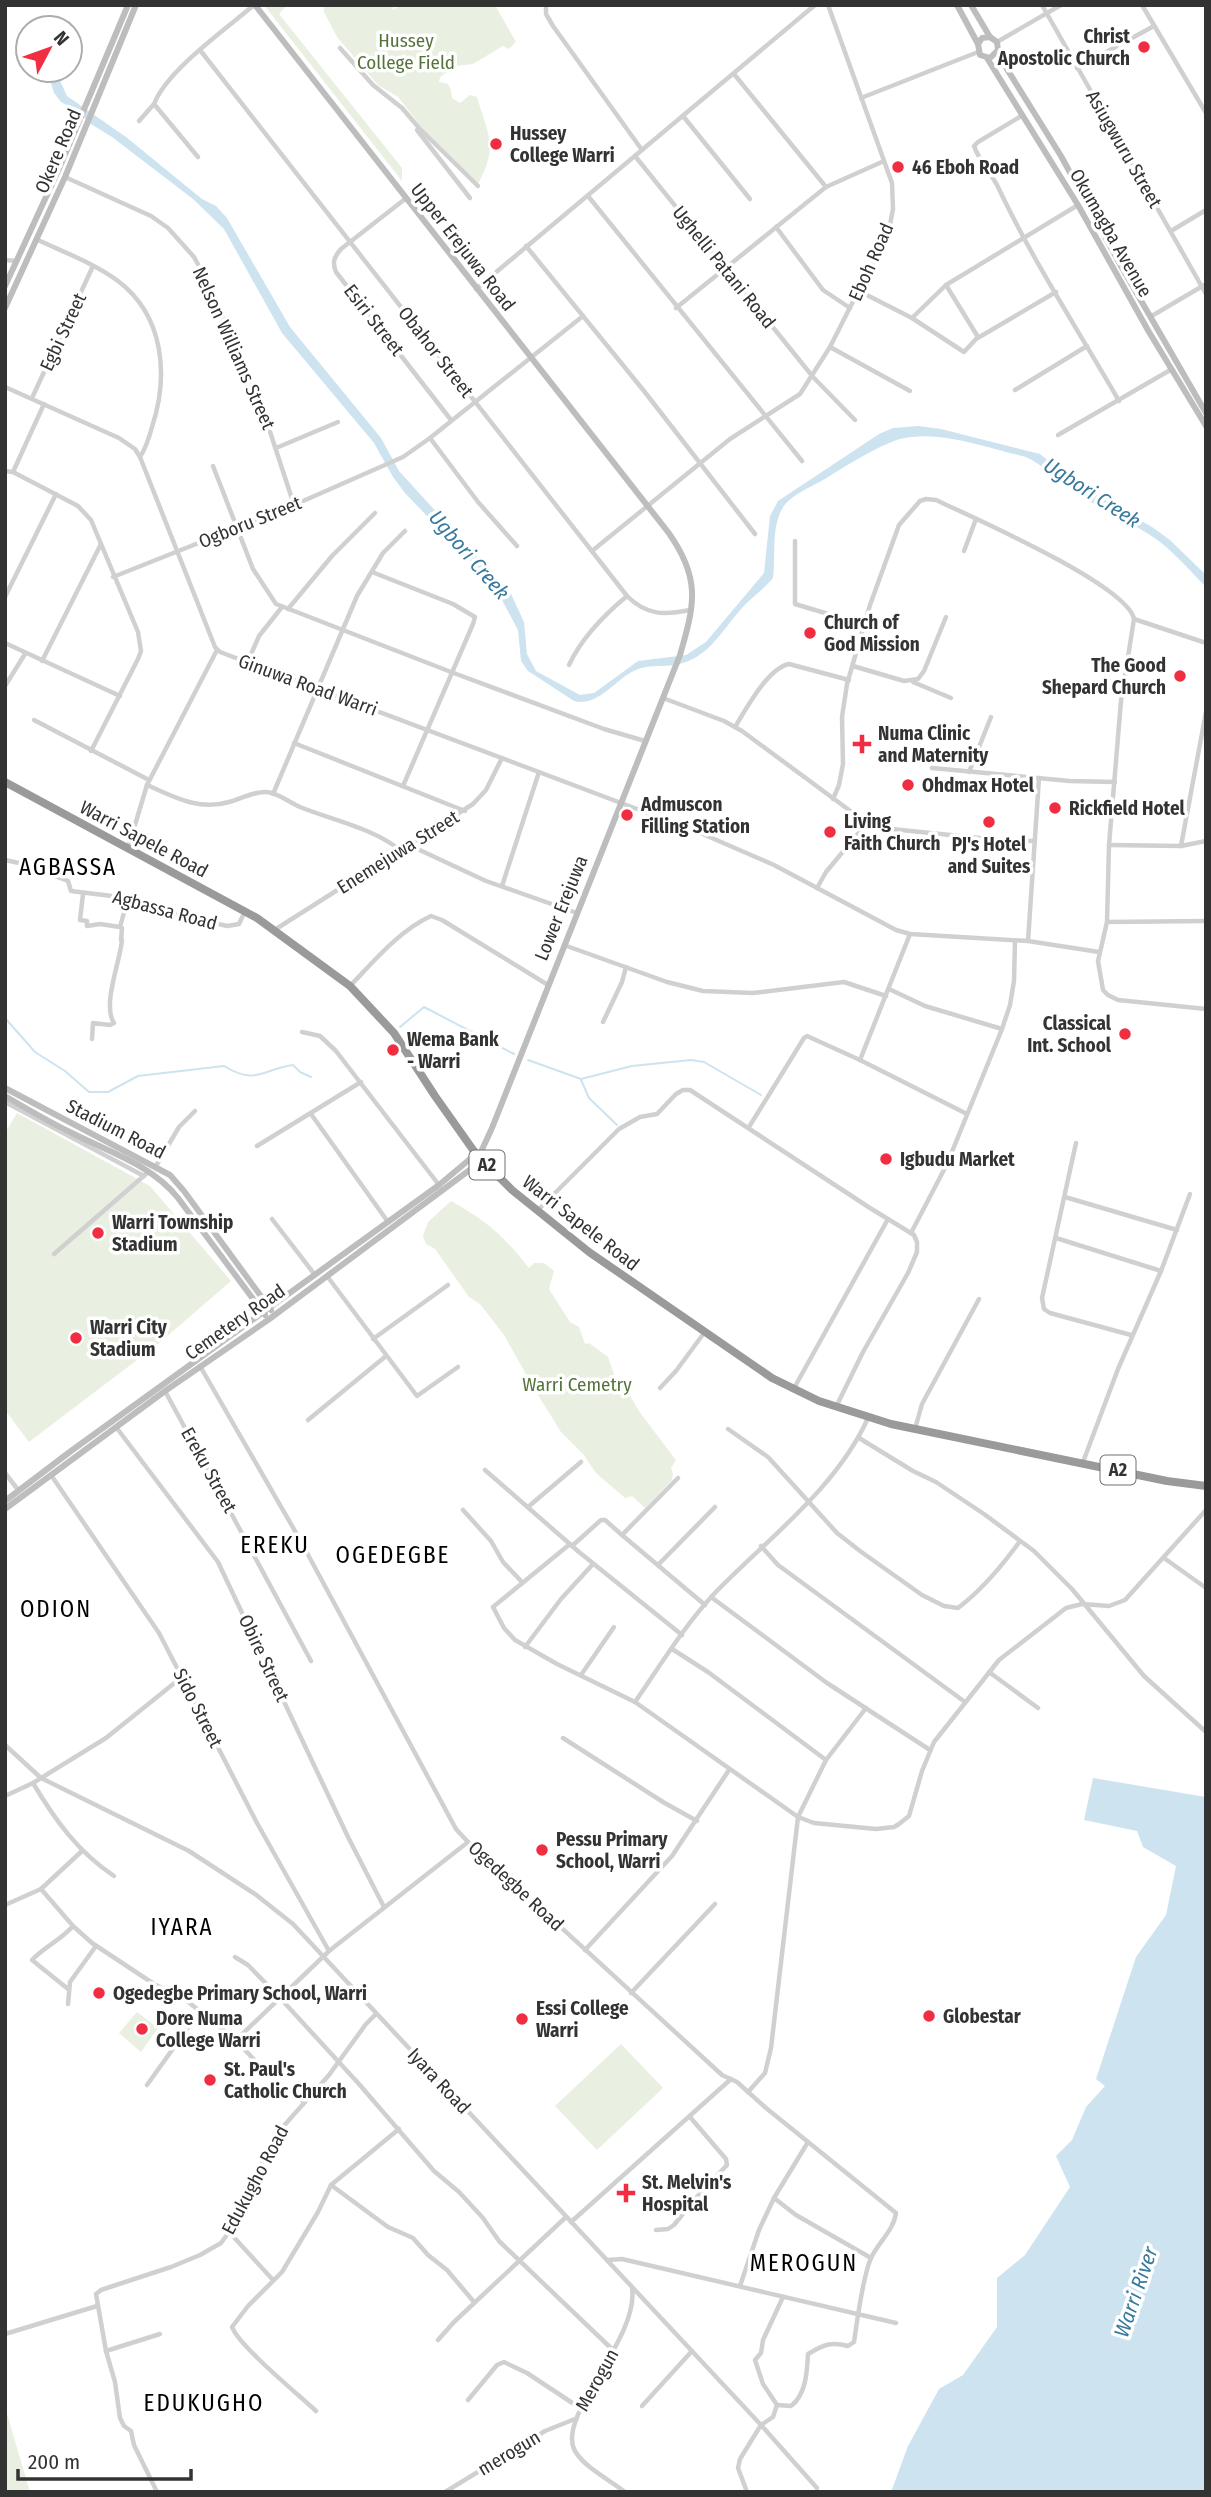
<svg xmlns="http://www.w3.org/2000/svg" width="1211" height="2497" font-family="'Fira Sans Condensed',sans-serif">
<style>
.green{fill:#e9f0e1}
.water{fill:#cde3f0}
.lines{fill:none;stroke-linecap:round;stroke-linejoin:round}
.stream{stroke:#cde3f0;stroke-width:2}
.street{stroke:#d0d0d0;stroke-width:4.5}
.secondary{stroke:#bdbdbd;stroke-width:6}
.highway{stroke:#9a9a9a;stroke-width:8}
.poi-dot{fill:#f12d42;stroke:#fff;stroke-width:2.5}
.labels{text-anchor:middle;dominant-baseline:central;stroke-width:7;stroke-linejoin:round;paint-order:stroke}
.shield{fill:#fff;stroke:#707070;stroke-width:2}
.shield-label{font-size:18px;font-weight:bold;fill:#333}
.poi-label{font-size:19px;font-weight:bold;fill:#333;stroke:#fff;text-anchor:start}
.park-label{font-size:19px;fill:#57733c;stroke:#fff}
.street-label{font-size:19px;fill:#333;stroke:#fff}
.water-label{font-size:21px;font-style:italic;fill:#39799c;stroke:#fff}
.quarter-label{font-size:23px;letter-spacing:2px;fill:#000;stroke:#fff}
</style>
<rect width="100%" height="100%" fill="#fff"/>
<!-- green -->
<g class="green">
<path d="M264,5H287L279,14L402,168V181Z"/>
<path d="M324,5H395L392,10L402,5H495L516,42L509,49L503,46L473,64L456,66L440,77L439,82L448,84L451,90L452,98L460,103L470,95L477,97C488,136 499,144 478,184L423,129L398,97L378,85L354,57L337,37L324,12Z"/>
<path d="M17,1113L150,1186L231,1281L158,1344L29,1442L5,1410V1133Z"/>
<path d="M451,1201C488,1222 503,1235 529,1268L534,1263H544L554,1271L549,1289L570,1322L579,1327L585,1344L589,1343L608,1357L615,1377L622,1383L641,1414L676,1460L671,1468L673,1474L672,1480L645,1508L632,1496L625,1498L596,1473L583,1454L561,1432L536,1392L504,1335L480,1304L469,1297L435,1249L426,1244L423,1236L428,1222Z"/>
<path d="M137,2012L158,2028L141,2052L119,2033Z"/>
<path d="M621,2044L663,2088L597,2150L555,2106Z"/>
<path d="M5,2407L30,2492H5Z"/>
</g>
<!-- water -->
<g class="water">
<path d="M47,70H55L67,96L126,137L202,199L216,206L227,218L290,327L381,438L399,471L511,594L524,622L527,654L536,671L580,695L594,693L638,661L686,655L706,642L764,573L770,516L778,501L879,434L893,428L918,426L941,429L1040,454L1074,482L1152,527L1170,540L1206,575V587C1188,569 1171,548 1150,535C1127,520 1102,509 1079,495C1060,484 1046,466 1026,457C987,448 940,429 900,439C879,445 844,467 825,479C811,487 790,495 782,509C771,529 776,556 773,578C764,589 751,598 742,608C723,629 711,654 683,663C665,669 647,662 630,673C613,683 596,707 574,701L528,671L521,661L518,630L502,600L487,579L405,493L393,477L374,443L282,333L224,229L193,199L112,137L91,124L76,110L61,102L54,93Z"/>
<path d="M1093,1778L1206,1797V2492H891L908,2446L939,2389L963,2375L997,2327V2278L1025,2255L1070,2187L1056,2156L1072,2140L1086,2107L1105,2086L1096,2079L1136,1957L1166,1915L1176,1866L1143,1847L1137,1831L1084,1820Z"/>
</g>
<g class="lines">
<!-- stream -->
<g class="stream">
<path d="M5,1018L35,1052L65,1071L89,1092H108L138,1076L224,1066C257,1086 262,1069 293,1065L300,1072L311,1077"/>
<path d="M400,1027L424,1007L514,1054"/>
<path d="M528,1060L581,1079L632,1066L691,1060L704,1062L761,1095"/>
<path d="M581,1080L589,1098L617,1125"/>
</g>
<!-- street -->
<g class="street">
<path d="M546,5V14L553,26L642,150"/>
<path d="M1042,5L1206,294"/>
<path d="M1142,5L1206,113"/>
<path d="M997,42L1061,5"/>
<path d="M340,48L373,85L402,108L420,129L478,186"/>
<path d="M200,50L627,596C647,616 665,615 690,610"/>
<path d="M1077,68L1154,26"/>
<path d="M734,74L826,187"/>
<path d="M861,98L978,52"/>
<path d="M1023,115L978,142L974,146C979,161 991,173 998,187C1033,261 1078,330 1119,401"/>
<path d="M683,116L750,199"/>
<path d="M139,121L154,104"/>
<path d="M417,130L470,198"/>
<path d="M635,156L813,377L855,420"/>
<path d="M198,157L154,104C167,70 226,29 254,5"/>
<path d="M65,177L151,216L168,228L194,257L215,296L238,358L257,392L294,505"/>
<path d="M588,196L802,461"/>
<path d="M405,199L341,249C334,257 332,262 336,272L451,420"/>
<path d="M776,227L823,290L850,308"/>
<path d="M1171,231L1206,210"/>
<path d="M36,239C63,252 94,263 118,281C164,316 169,375 152,427C149,438 146,448 140,457"/>
<path d="M526,246L644,391L755,534"/>
<path d="M5,260L17,261"/>
<path d="M946,285L978,337"/>
<path d="M476,289L815,5"/>
<path d="M859,291L912,318"/>
<path d="M1056,292L976,339L964,352L912,318L946,285L1078,205"/>
<path d="M676,308L826,187L884,161"/>
<path d="M1150,317L1206,284"/>
<path d="M830,347L910,391"/>
<path d="M5,387L119,438L135,449L140,457L215,647L220,652L698,832L774,865L896,930L910,934L1028,941L1099,952"/>
<path d="M1015,390L1087,346"/>
<path d="M32,398L93,266"/>
<path d="M1058,435L1172,369"/>
<path d="M430,438L478,502L517,546"/>
<path d="M276,448L338,422"/>
<path d="M213,466L253,569L276,604L451,672L604,729L645,741"/>
<path d="M5,471L13,472L78,506L91,520L138,632L141,651L138,659L91,751"/>
<path d="M13,472L44,404"/>
<path d="M795,541V604L855,622L864,628"/>
<path d="M592,551L730,439L800,394L830,347L889,230L893,209L892,183L828,5"/>
<path d="M964,551L976,519"/>
<path d="M372,572L453,604L475,617L473,624L403,786"/>
<path d="M113,577L294,505L403,457L430,438L583,316"/>
<path d="M5,597L56,494"/>
<path d="M288,609L332,556L375,513"/>
<path d="M1134,619L1206,643"/>
<path d="M5,643L120,696"/>
<path d="M42,661L101,544"/>
<path d="M248,661L259,636L282,607"/>
<path d="M569,665C582,637 604,615 627,596"/>
<path d="M853,666L904,681L918,679L924,671L946,617"/>
<path d="M913,682L951,698"/>
<path d="M5,686L25,654"/>
<path d="M663,698L724,721L742,731L872,827L999,840L1035,841"/>
<path d="M34,720L149,780"/>
<path d="M735,727C746,709 768,668 789,664L849,680"/>
<path d="M294,743L465,811"/>
<path d="M932,768L1070,781L1115,782"/>
<path d="M969,772L991,717"/>
<path d="M147,785C174,797 199,811 229,802C240,799 255,791 266,792C277,792 290,803 300,807C332,820 373,828 400,850"/>
<path d="M273,794L357,596L383,553L405,531"/>
<path d="M833,799L839,785L843,764L842,717L847,684L870,605L899,525L920,501L926,499L936,500C972,517 1127,585 1134,619L1121,701L1109,845L1107,922L1098,961L1103,990L1108,995L1118,1000L1206,1009"/>
<path d="M409,845L486,881L577,913"/>
<path d="M1109,845L1181,846L1206,841"/>
<path d="M1181,846L1206,712"/>
<path d="M128,848L147,785L217,650"/>
<path d="M5,860L19,863L68,881L71,891L128,898L176,914L227,926L239,924L245,911"/>
<path d="M502,886L539,772"/>
<path d="M817,888L826,872L866,824"/>
<path d="M83,894L80,920L87,921V926L100,924L120,927"/>
<path d="M1107,922L1206,921"/>
<path d="M276,929L473,804L486,790L502,758"/>
<path d="M1028,941L1039,778"/>
<path d="M564,945L667,982L703,991L753,993L844,982L886,996"/>
<path d="M350,986C374,961 400,930 431,916L442,920L548,985"/>
<path d="M889,989L925,1006L1002,1029"/>
<path d="M603,1022L622,982L626,967"/>
<path d="M302,1032L320,1036L336,1051L439,1185"/>
<path d="M92,1039L93,1023L110,1025L114,1023C102,1005 120,962 122,940H121L122,928L120,927L128,898"/>
<path d="M860,1060L910,934"/>
<path d="M5,1102L144,1176"/>
<path d="M311,1114L388,1222"/>
<path d="M749,1127L804,1038L807,1036L860,1060L967,1114"/>
<path d="M1076,1143L1042,1298L1044,1309L1050,1313L1131,1335"/>
<path d="M257,1146L361,1082"/>
<path d="M156,1166L179,1127L195,1111"/>
<path d="M1065,1197L1177,1230"/>
<path d="M537,1211L619,1129L640,1117L657,1114L676,1094L683,1090H690L870,1208L914,1235L917,1242V1252L908,1273L863,1352L836,1407"/>
<path d="M272,1219L315,1275"/>
<path d="M911,1233L947,1164L1002,1029L1010,1005L1014,981L1015,941"/>
<path d="M1056,1238L1161,1271"/>
<path d="M54,1254L146,1174"/>
<path d="M327,1276L417,1396L458,1367"/>
<path d="M373,1339L448,1285"/>
<path d="M200,1366L299,1538L456,1829L468,1842L722,2075L737,2082L766,2108L896,2213C894,2229 880,2241 872,2256C863,2273 857,2322 854,2342L848,2346C831,2341 823,2345 808,2354C807,2372 806,2395 791,2406L777,2405"/>
<path d="M660,1388L676,1371L704,1333"/>
<path d="M793,1390L888,1219"/>
<path d="M165,1391L311,1661"/>
<path d="M308,1420L386,1356"/>
<path d="M116,1427L218,1562L348,1837L384,1907"/>
<path d="M728,1429L768,1457L837,1533L860,1551L922,1595L944,1606L958,1608C983,1589 1002,1566 1020,1541"/>
<path d="M915,1429L922,1404L979,1299"/>
<path d="M859,1438L913,1471L936,1482L984,1514L1034,1551L1072,1589L1144,1676L1206,1732"/>
<path d="M1083,1462L1118,1369L1161,1271L1190,1194"/>
<path d="M485,1470L579,1552L682,1635"/>
<path d="M5,1473L19,1491"/>
<path d="M51,1475L159,1633L257,1823L329,1951"/>
<path d="M528,1507L581,1462"/>
<path d="M463,1510L491,1541L503,1562L522,1582"/>
<path d="M622,1535L705,1605"/>
<path d="M570,1544L493,1607L504,1628L515,1640L557,1664L635,1702L798,1817L814,1823L876,1829L894,1827L899,1824L909,1816L922,1771L934,1742L999,1660L1066,1608L1082,1604L1109,1606L1125,1600L1206,1510"/>
<path d="M572,1546L601,1520H605L622,1535L678,1478"/>
<path d="M761,1546L778,1565L965,1702"/>
<path d="M1164,1558L1206,1588"/>
<path d="M658,1565L715,1507"/>
<path d="M711,1597L827,1683L930,1750"/>
<path d="M525,1647L561,1599L593,1564"/>
<path d="M672,1649L708,1672L826,1760"/>
<path d="M989,1672L1038,1708"/>
<path d="M581,1675L614,1627"/>
<path d="M635,1702C660,1666 684,1626 714,1594C767,1539 836,1489 868,1418"/>
<path d="M563,1738L663,1802L697,1821"/>
<path d="M5,1745L41,1778L189,1851L255,1894L293,1924L761,2425L817,2488"/>
<path d="M33,1783C55,1820 78,1852 114,1876"/>
<path d="M5,1796L33,1783L106,1738L182,1677"/>
<path d="M41,1889L73,1926L92,1943L154,1984L187,2001L236,2040L267,2074L304,2102"/>
<path d="M5,1905L41,1889L82,1851"/>
<path d="M585,1950L672,1856L729,1770"/>
<path d="M235,1957L248,1965L281,1999L359,2084L434,2171L459,2192L483,2218L499,2241L614,2351"/>
<path d="M68,1989L32,1960C44,1947 61,1940 73,1926"/>
<path d="M631,1993L715,1904"/>
<path d="M68,2004L70,1982L96,1946"/>
<path d="M236,2040L329,1951L468,1842"/>
<path d="M147,2085L200,2011"/>
<path d="M748,2092L765,2073L771,2048L798,1817L826,1760L866,1708"/>
<path d="M331,2185L388,2227L413,2238L428,2255L447,2270L474,2302"/>
<path d="M774,2198L796,2215L871,2258"/>
<path d="M571,2222L731,2079"/>
<path d="M656,2230L668,2229L674,2225L693,2201L727,2165L726,2159L690,2117"/>
<path d="M230,2233L273,2280"/>
<path d="M607,2260L622,2259L896,2323"/>
<path d="M740,2286L759,2230L774,2198L808,2142"/>
<path d="M5,2334L97,2306"/>
<path d="M438,2340L454,2322L566,2217"/>
<path d="M106,2351L160,2334"/>
<path d="M468,2400L497,2365L504,2362L527,2373L580,2408"/>
<path d="M642,2406L692,2351"/>
<path d="M316,2411C299,2395 239,2346 232,2327L248,2306L282,2272L318,2212L331,2185L399,2129"/>
<path d="M157,2492L134,2445L131,2431L124,2426L120,2418L115,2382L106,2351L96,2294L101,2290L171,2267L200,2255L221,2243L237,2221L273,2138L329,2075L366,2024L376,2014"/>
<path d="M445,2492L545,2431L575,2419"/>
<path d="M625,2492C610,2480 585,2468 575,2451C555,2417 640,2338 632,2288"/>
<path d="M747,2492L738,2468L740,2459L761,2425L773,2417L777,2405L763,2384L755,2360L761,2353L763,2340L783,2297"/>
</g>
<!-- secondary -->
<g class="secondary">
<path d="M255,5L668,532C701,578 695,604 680,655L492,1128L479,1156"/>
<path d="M957,5L978,44L980,55L990,58L998,50L997,42L990,37L982,38L978,44"/>
<path d="M971,5L990,37"/>
<path d="M997,53L1061,156L1121,266L1206,413"/>
<path d="M987,58L1078,205L1149,332L1206,426"/>
<path d="M5,286L58,171L128,5"/>
<path d="M5,308L65,177L136,5"/>
<path d="M5,1088L170,1175L184,1191L271,1310"/>
<path d="M5,1096C27,1109 49,1122 72,1133C109,1152 152,1165 178,1198L265,1315"/>
<path d="M5,1501L71,1451L439,1185L476,1154"/>
<path d="M5,1509L165,1391L268,1320L483,1160"/>
</g>
<!-- highway -->
<path class="highway" d="M5,782L257,918L350,986L394,1033L435,1096L476,1154L512,1190L589,1252L772,1378L819,1401L891,1424L1167,1481L1206,1486"/>
</g>
<!-- markers -->
<g class="poi-dot">
<circle cx="1144" cy="47" r="7"/>
<circle cx="496" cy="144" r="7"/>
<circle cx="898" cy="167" r="7"/>
<circle cx="810" cy="633" r="7"/>
<circle cx="1180" cy="676" r="7"/>
<path d="M858.5 733.5h7v7h7v7h-7v7h-7v-7h-7v-7h7z"/>
<circle cx="908" cy="785" r="7"/>
<circle cx="1055" cy="808" r="7"/>
<circle cx="627" cy="815" r="7"/>
<circle cx="989" cy="822" r="7"/>
<circle cx="830" cy="832" r="7"/>
<circle cx="1125" cy="1034" r="7"/>
<circle cx="393" cy="1050" r="7"/>
<circle cx="886" cy="1159" r="7"/>
<circle cx="98" cy="1233" r="7"/>
<circle cx="76" cy="1338" r="7"/>
<circle cx="542" cy="1850" r="7"/>
<circle cx="99" cy="1993" r="7"/>
<circle cx="929" cy="2016" r="7"/>
<circle cx="522" cy="2019" r="7"/>
<circle cx="142" cy="2029" r="7"/>
<circle cx="210" cy="2080" r="7"/>
<path d="M622.5 2182.5h7v7h7v7h-7v7h-7v-7h-7v-7h7z"/>
</g>
<g class="labels">
<!-- shield labels -->
<g class="shield">
<rect x="469.5" y="1150.5" width="35" height="29" rx="5"/>
<rect x="1100.5" y="1455.5" width="35" height="29" rx="5"/>
</g>
<g class="shield-label">
<text x="487" y="1165">A2</text>
<text x="1118" y="1470">A2</text>
</g>
<!-- poi labels -->
<g class="poi-label">
<text x="1130" y="36" text-anchor="end">Christ<tspan x="1130" dy="22">Apostolic Church</tspan></text>
<text x="510" y="133">Hussey<tspan x="510" dy="22">College Warri</tspan></text>
<text x="912" y="167">46 Eboh Road</text>
<text x="824" y="622">Church of<tspan x="824" dy="22">God Mission</tspan></text>
<text x="1166" y="665" text-anchor="end">The Good<tspan x="1166" dy="22">Shepard Church</tspan></text>
<text x="878" y="733">Numa Clinic<tspan x="878" dy="22">and Maternity</tspan></text>
<text x="922" y="785">Ohdmax Hotel</text>
<text x="641" y="804">Admuscon<tspan x="641" dy="22">Filling Station</tspan></text>
<text x="1069" y="808">Rickfield Hotel</text>
<text x="844" y="821">Living<tspan x="844" dy="22">Faith Church</tspan></text>
<text x="989" y="844" text-anchor="middle">PJ's Hotel<tspan x="989" dy="22">and Suites</tspan></text>
<text x="1111" y="1023" text-anchor="end">Classical<tspan x="1111" dy="22">Int. School</tspan></text>
<text x="407" y="1039">Wema Bank<tspan x="407" dy="22">- Warri</tspan></text>
<text x="900" y="1159">Igbudu Market</text>
<text x="112" y="1222">Warri Township<tspan x="112" dy="22">Stadium</tspan></text>
<text x="90" y="1327">Warri City<tspan x="90" dy="22">Stadium</tspan></text>
<text x="556" y="1839">Pessu Primary<tspan x="556" dy="22">School, Warri</tspan></text>
<text x="113" y="1993">Ogedegbe Primary School, Warri</text>
<text x="536" y="2008">Essi College<tspan x="536" dy="22">Warri</tspan></text>
<text x="943" y="2016">Globestar</text>
<text x="156" y="2018">Dore Numa<tspan x="156" dy="22">College Warri</tspan></text>
<text x="224" y="2069">St. Paul's<tspan x="224" dy="22">Catholic Church</tspan></text>
<text x="642" y="2182">St. Melvin's<tspan x="642" dy="22">Hospital</tspan></text>
</g>
<!-- park labels -->
<g class="park-label">
<text x="406" y="40">Hussey<tspan x="406" dy="22">College Field</tspan></text>
<text x="577" y="1384">Warri Cemetry</text>
</g>
<!-- street labels -->
<g class="street-label">
<text transform="translate(1124 149) rotate(60)">Asiugwuru Street</text>
<text transform="translate(58 151) rotate(-67)">Okere Road</text>
<text transform="translate(1111 233) rotate(60)">Okumagba Avenue</text>
<text transform="translate(463 247) rotate(52)">Upper Erejuwa Road</text>
<text transform="translate(871 262) rotate(-66)">Eboh Road</text>
<text transform="translate(724 267) rotate(51)">Ughelli Patani Road</text>
<text transform="translate(374 320) rotate(52)">Esiri Street</text>
<text transform="translate(63 332) rotate(-65)">Egbi Street</text>
<text transform="translate(234 348) rotate(66)">Nelson Williams Street</text>
<text transform="translate(436 352) rotate(52)">Obahor Street</text>
<text transform="translate(250 522) rotate(-22)">Ogboru Street</text>
<text transform="translate(308 685) rotate(20)">Ginuwa Road Warri</text>
<text transform="translate(144 839) rotate(28)">Warri Sapele Road</text>
<text transform="translate(398 852) rotate(-32)">Enemejuwa Street</text>
<text transform="translate(561 908) rotate(-68)">Lower Erejuwa</text>
<text transform="translate(165 910) rotate(15)">Agbassa Road</text>
<text transform="translate(116 1129) rotate(27)">Stadium Road</text>
<text transform="translate(581 1223) rotate(38)">Warri Sapele Road</text>
<text transform="translate(235 1322) rotate(-35)">Cemetery Road</text>
<text transform="translate(209 1470) rotate(61)">Ereku Street</text>
<text transform="translate(264 1658) rotate(65)">Obire Street</text>
<text transform="translate(198 1708) rotate(63)">Sido Street</text>
<text transform="translate(516 1886) rotate(43)">Ogedegbe Road</text>
<text transform="translate(439 2081) rotate(47)">Iyara Road</text>
<text transform="translate(255 2180) rotate(-62)">Edukugho Road</text>
<text transform="translate(597 2380) rotate(-61)">Merogun</text>
<text transform="translate(509 2453) rotate(-31)">merogun</text>
</g>
<!-- water labels -->
<g class="water-label">
<text transform="translate(1092 493) rotate(33)">Ugbori Creek</text>
<text transform="translate(469 555) rotate(49)">Ugbori Creek</text>
<text transform="translate(1136 2292) rotate(-71)">Warri River</text>
</g>
<!-- quarter labels -->
<g class="quarter-label">
<text x="68" y="867">AGBASSA</text>
<text x="275" y="1545">EREKU</text>
<text x="393" y="1555">OGEDEGBE</text>
<text x="56" y="1609">ODION</text>
<text x="182" y="1927">IYARA</text>
<text x="804" y="2263">MEROGUN</text>
<text x="204" y="2403">EDUKUGHO</text>
</g>
</g>
<!-- border -->
<rect width="1211" height="2497" fill="none" stroke="#333333" stroke-width="14"/>
<!-- north arrow -->
<g transform="translate(49 49) rotate(49)"><circle r="33" fill="#ffffff" stroke="#adadad" stroke-width="2"/>
<path d="M0-5L12 26L0 18L-12 26Z" fill="#f12d42"/>
<text y="-10" font-size="19" font-weight="bold" text-anchor="middle" fill="#333333">N</text>
</g>
<!-- scale -->
<path d="M18 2469v10h173v-10" fill="none" stroke="#333333" stroke-width="3.5"/>
<text x="28" y="2469" font-size="21" fill="#333333" stroke="#ffffff" stroke-width="5" paint-order="stroke">200 m</text>
</svg>
